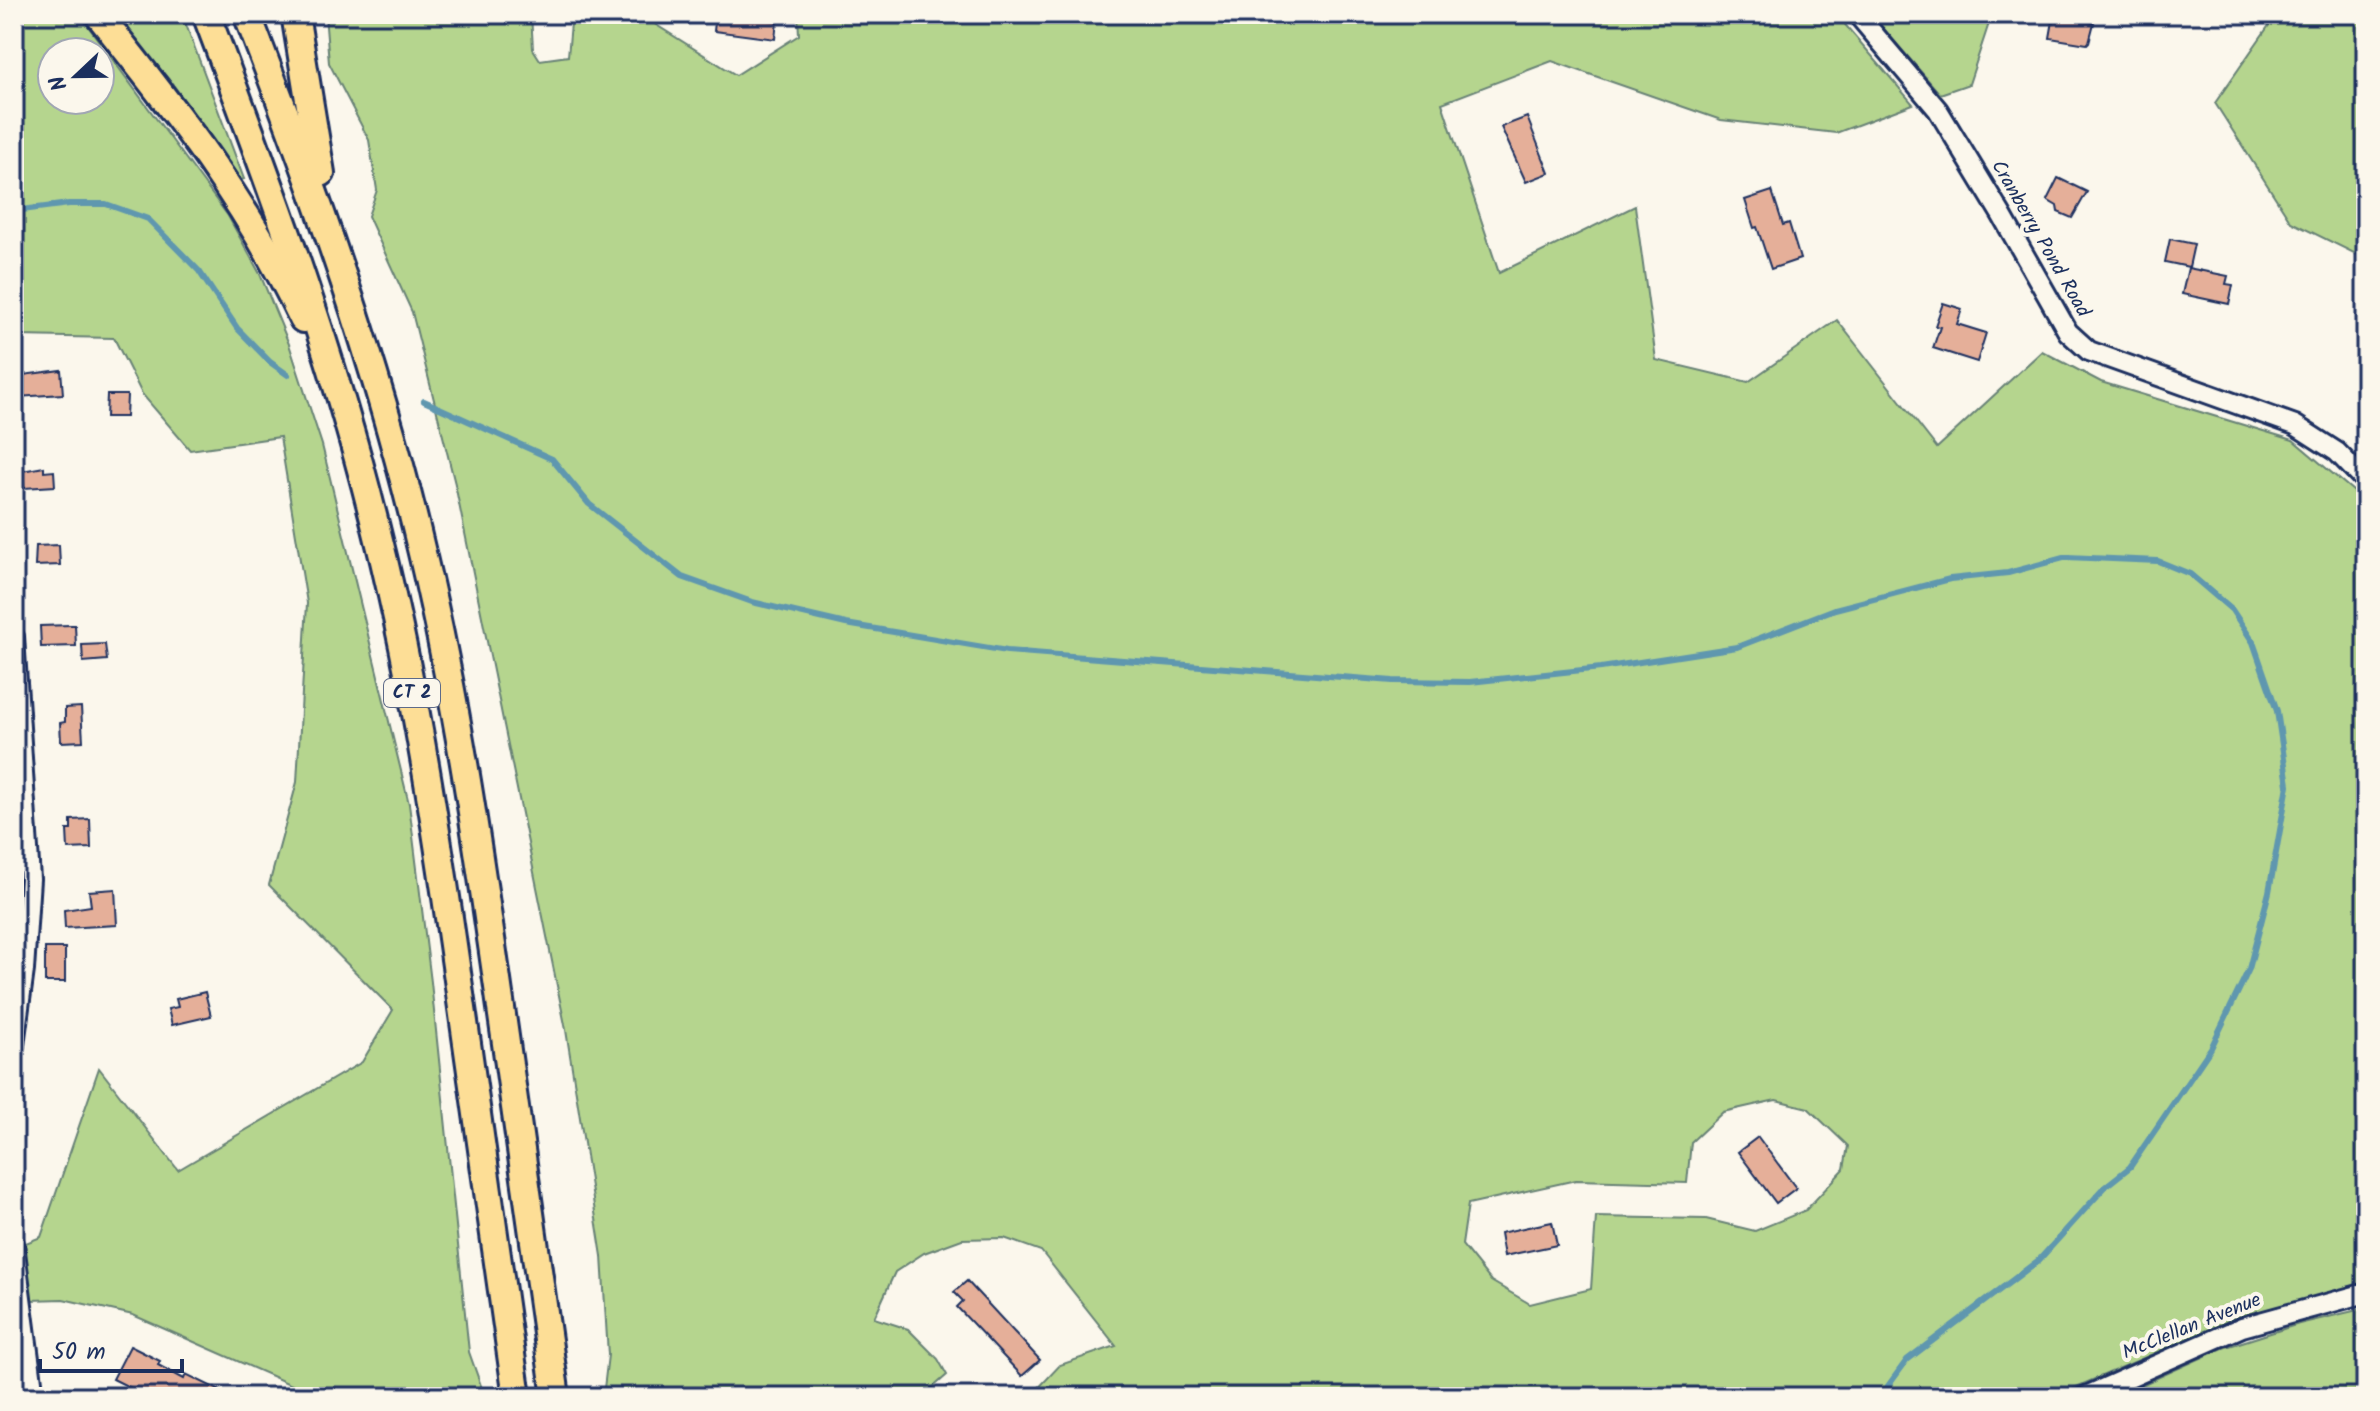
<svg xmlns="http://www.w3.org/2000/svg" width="2380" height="1411" font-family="Kalam,sans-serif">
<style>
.green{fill:#b5d58e;stroke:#688276;stroke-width:2;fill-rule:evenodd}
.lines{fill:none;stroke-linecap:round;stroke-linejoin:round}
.stream{stroke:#5e97af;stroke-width:6}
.building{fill:#e5af99;stroke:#1b2f5e;stroke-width:2}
.minor-casing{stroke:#1b2f5e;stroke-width:24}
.highway-casing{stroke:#1b2f5e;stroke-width:32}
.minor{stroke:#fbf7ec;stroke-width:18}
.highway{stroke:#fdde96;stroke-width:26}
.labels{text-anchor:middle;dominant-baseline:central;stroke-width:8;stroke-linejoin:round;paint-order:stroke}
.shield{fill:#fbf7ec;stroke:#5e6b89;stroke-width:2}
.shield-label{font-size:18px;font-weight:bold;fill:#1b2f5e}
.street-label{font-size:20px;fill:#1b2f5e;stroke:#fbf7ec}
</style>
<rect width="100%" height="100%" fill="#fbf7ec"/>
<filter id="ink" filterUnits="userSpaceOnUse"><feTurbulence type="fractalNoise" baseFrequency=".0125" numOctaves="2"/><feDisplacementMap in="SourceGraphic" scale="16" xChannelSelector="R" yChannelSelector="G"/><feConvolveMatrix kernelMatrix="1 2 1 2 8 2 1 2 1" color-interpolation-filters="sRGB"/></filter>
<g filter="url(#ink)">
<!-- green -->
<g class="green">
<path d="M14,14H79L228,216L260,274L289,344L322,445L409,804L431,982L469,1352L485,1397H319L133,1315L63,1299L30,1300L18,1246L41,1237L99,1068L178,1170L362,1062L393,1010L269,885L297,782L307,603L280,437L190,450L142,394L114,338L19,336L14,295ZM52,52H100V100H52Z"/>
<path d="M112,14H182L244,179L240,180L172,83Z"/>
<path d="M325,14H531L533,49L540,60L568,56L571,23H653L736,75L799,35L798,14H1836L1913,104L1836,133L1721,120L1552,61L1442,103L1499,273L1635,206L1656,360L1748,382L1837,320L1937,448L2042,351L2101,382L2293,440L2366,502V1284L2204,1332L2053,1397H1030L1060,1365L1116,1346L1041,1251L1004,1238L962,1239L924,1253L895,1272L874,1318L908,1329L938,1359L947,1375L922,1397H603L608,1355L602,1256L566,1030L455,484L412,312L368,216L377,190L369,140L329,63ZM1776,1100L1808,1108L1848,1146L1844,1169L1806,1210L1755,1231L1706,1219L1596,1217L1591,1289L1530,1304L1491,1281L1462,1245L1468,1204L1576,1180L1687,1183L1691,1142L1723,1112Z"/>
<path d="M1871,14H1992L1969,84L1940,94Z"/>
<path d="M2366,17V259L2291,222L2215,103L2272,21Z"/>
<path d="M2366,1308V1397H2115L2223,1348L2299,1324Z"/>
</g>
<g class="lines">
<!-- stream -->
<g class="stream">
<path d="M14,211L69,204H106L148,219L199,271L237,328L270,362L288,375"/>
<path d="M424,401L552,459L589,504L682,577L752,602L846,624L1007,651L1393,681L1470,682L1601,668L1737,647L1835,609L1950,579L2008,573L2067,557L2158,561L2190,574L2232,610L2253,642L2277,711L2288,785L2269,892L2249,969L2211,1048L2130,1167L2106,1186L2039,1260L1907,1360L1880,1397"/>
</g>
</g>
<!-- building -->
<g class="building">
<path d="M716,14L777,21L775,39L714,31Z"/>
<path d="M2054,15L2094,23L2089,42L2087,44L2050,38Z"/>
<path d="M1527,117L1549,173L1526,182L1501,127Z"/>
<path d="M2058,178L2087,192L2072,218L2058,212L2057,206L2047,200Z"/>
<path d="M1772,191L1783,225L1789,223L1800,259L1771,269L1757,227L1754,228L1745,200Z"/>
<path d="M2170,239L2194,244L2189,267L2165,262Z"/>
<path d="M2188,268L2228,276L2226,284L2233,285L2229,304L2182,294Z"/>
<path d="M1943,303L1962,309L1957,324L1986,333L1977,362L1933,348L1940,327L1935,326Z"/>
<path d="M61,370L63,394L17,397L15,376Z"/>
<path d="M107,395H127L126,417H106Z"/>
<path d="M44,467V472L54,471L55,486L24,488L22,471Z"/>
<path d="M59,545L60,565L35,566L36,546Z"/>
<path d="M71,625H75L76,646L41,647L40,626Z"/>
<path d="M105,644L107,660L83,662L82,645Z"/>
<path d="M81,707L83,741L61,742L60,723L65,722V708Z"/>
<path d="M90,819L91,848L68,849L67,830H71V820Z"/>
<path d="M115,889L117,925L65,928L64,910L91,906L89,891Z"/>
<rect x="45" y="948" width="20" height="34"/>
<path d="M205,992L211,1016L172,1025L168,1009L178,1007L176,999Z"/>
<path d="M1758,1137L1796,1188L1776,1203L1738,1152Z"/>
<path d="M1552,1222L1557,1245L1504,1256L1500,1233Z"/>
<path d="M967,1281L1040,1360L1022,1376L957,1307L963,1301L954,1292Z"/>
<path d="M130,1346L160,1361L158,1365L184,1379L186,1374L233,1397H149L113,1379Z"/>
</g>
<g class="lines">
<defs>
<g id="minor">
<path d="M1857,14L1938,110L2001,214L2068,332L2089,351L2295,425L2337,452L2366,482"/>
<path d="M14,637L30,879L24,970L14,1045"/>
<path d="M14,1244L34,1397"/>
<path d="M2084,1397L2242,1327L2366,1293"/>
</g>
<g id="highway">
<path d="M98,14C177,113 248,203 303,319"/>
<path d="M206,14C271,186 335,357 378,536C416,689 439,845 461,1001C479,1133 498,1265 517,1397"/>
<path d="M247,14C316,192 380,371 423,557C457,701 478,847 499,994C518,1128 537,1263 556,1397"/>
<path d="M295,14L321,173"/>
</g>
</defs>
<!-- minor casing -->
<use href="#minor" class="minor-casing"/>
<!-- highway casing -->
<use href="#highway" class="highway-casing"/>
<!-- minor -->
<use href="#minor" class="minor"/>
<!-- highway -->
<use href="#highway" class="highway"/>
</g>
</g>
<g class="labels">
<!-- shield labels -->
<rect class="shield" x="384" y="679" width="56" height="28" rx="6"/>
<g class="shield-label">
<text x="412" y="693">CT 2</text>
</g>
<!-- street labels -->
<g class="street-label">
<text transform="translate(2040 239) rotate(60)">Cranberry Pond Road</text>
<text transform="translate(2192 1327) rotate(-22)">McClellan Avenue</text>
</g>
</g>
<!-- margin -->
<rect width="2380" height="1411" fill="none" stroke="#fbf7ec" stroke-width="48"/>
<rect x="24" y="24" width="2332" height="1363" fill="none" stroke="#1b2f5e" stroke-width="3" filter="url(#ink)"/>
<!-- north arrow -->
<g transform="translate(76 76) rotate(248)"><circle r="38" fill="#fbf7ec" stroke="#a1a7b3" stroke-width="2"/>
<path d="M0-6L14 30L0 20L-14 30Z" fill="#1b2f5e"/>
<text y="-12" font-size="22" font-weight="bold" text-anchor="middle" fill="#1b2f5e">N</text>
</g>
<!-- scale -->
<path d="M40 1359v12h142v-12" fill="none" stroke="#1b2f5e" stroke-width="4"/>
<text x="52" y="1359" font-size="24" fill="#1b2f5e" stroke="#fbf7ec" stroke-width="6" paint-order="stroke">50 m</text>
</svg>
